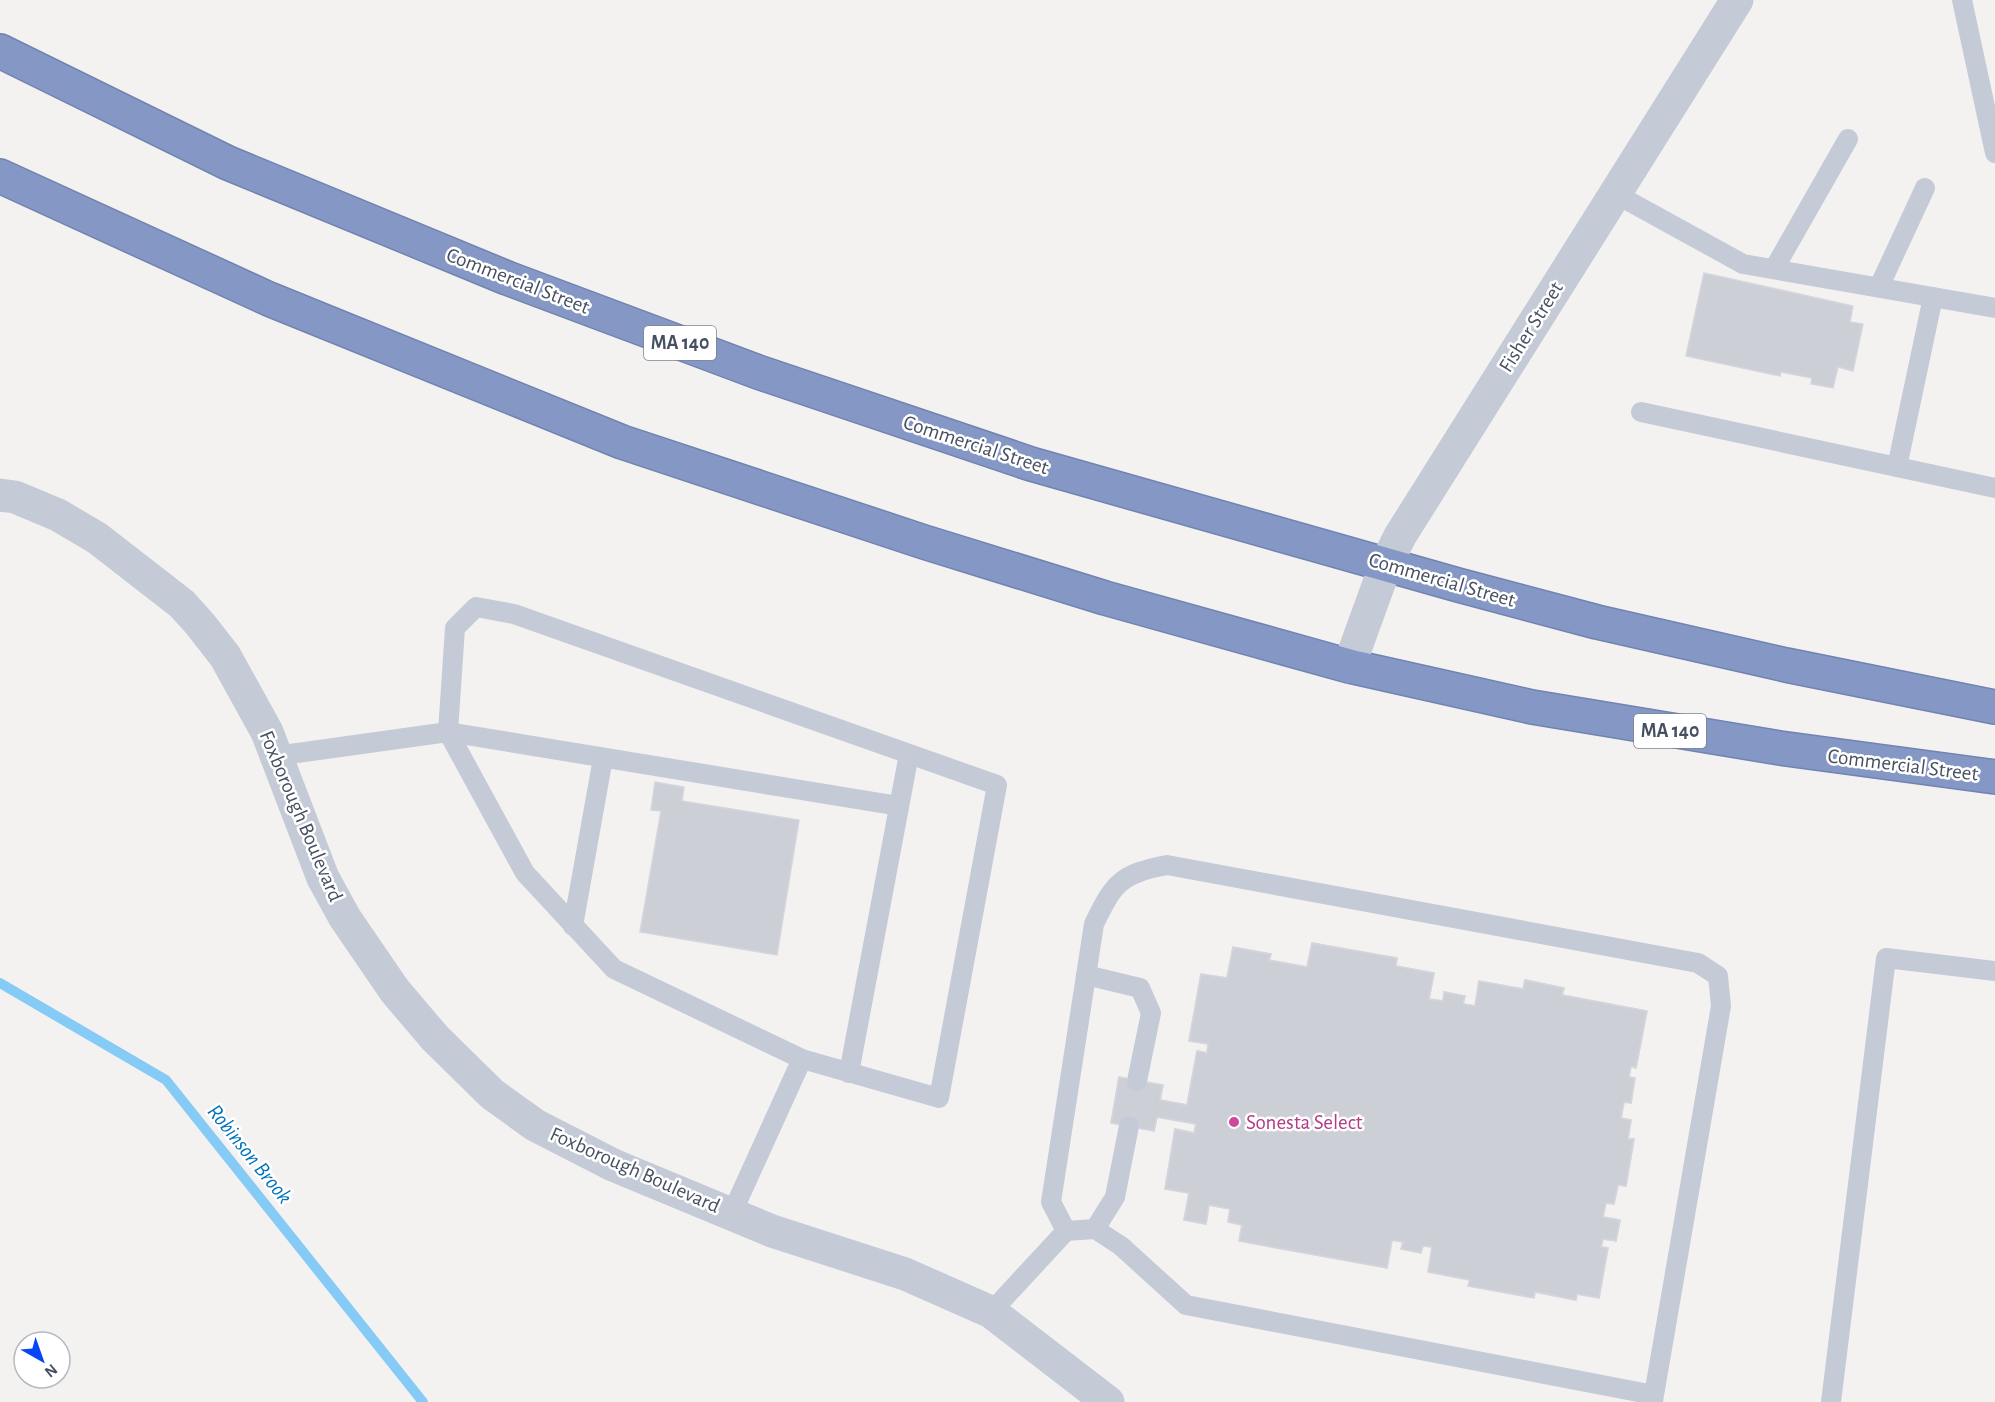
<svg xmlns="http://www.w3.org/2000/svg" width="1995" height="1402" font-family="'Alegreya Sans',sans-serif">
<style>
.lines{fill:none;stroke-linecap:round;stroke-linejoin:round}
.stream{stroke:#86caf6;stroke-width:10}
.building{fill:#cdcfd7;stroke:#d5d6dd;stroke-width:1.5;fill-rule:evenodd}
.highway-casing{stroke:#7083b1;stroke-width:36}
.lane{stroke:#c4cbd7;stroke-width:20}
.street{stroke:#c4cbd7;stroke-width:33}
.highway{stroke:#8598c5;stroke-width:33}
.hotel-dot{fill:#d1479c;stroke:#fff;stroke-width:2}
.labels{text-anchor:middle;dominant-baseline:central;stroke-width:5;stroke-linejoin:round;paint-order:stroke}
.shield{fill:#fff;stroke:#7e8490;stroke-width:1.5}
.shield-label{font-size:20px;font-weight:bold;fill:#475061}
.street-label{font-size:21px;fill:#475061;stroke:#fff}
.hotel-label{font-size:21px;fill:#b23c85;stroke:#fff;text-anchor:start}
.water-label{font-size:22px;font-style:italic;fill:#0072bb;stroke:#fff}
</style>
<rect width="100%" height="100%" fill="#f4f2f1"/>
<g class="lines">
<!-- stream -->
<path class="stream" d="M0,983L166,1080L423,1402"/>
</g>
<!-- building -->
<g class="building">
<path d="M1704,273L1853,306L1850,322L1863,324L1853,371L1838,367L1833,388L1811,384L1812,378L1781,372L1780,376L1686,356Z"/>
<path d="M655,782L684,787L682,801L799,820L777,955L640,932L661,811L651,810Z"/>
<path d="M1312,943L1397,958L1396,966L1434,973L1429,999L1443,1001L1444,992L1465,996L1463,1004L1475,1006L1479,981L1523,989L1525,980L1564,988L1562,995L1647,1011L1636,1068L1631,1066L1629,1077L1635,1078L1631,1103L1624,1102L1621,1118L1631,1120L1628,1139H1634L1626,1186L1618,1185L1614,1204L1606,1203L1603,1217L1620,1220L1616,1241L1603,1239L1601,1247L1608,1248L1599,1298L1577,1294L1576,1300L1535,1292L1534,1298L1468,1286L1470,1280L1428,1272L1432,1247L1423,1246L1421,1253L1401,1249L1403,1242L1392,1240L1387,1268L1239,1241L1242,1225L1228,1222L1230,1209L1209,1205L1206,1224L1184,1220L1189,1193L1165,1189L1175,1129L1194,1133L1196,1124L1157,1117L1154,1131L1111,1123L1119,1077L1163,1085L1160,1100L1187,1105L1197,1051L1207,1053L1208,1044L1189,1041L1201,974L1227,978L1233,947L1271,954L1269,960L1307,967ZM1300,1004L1323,1008L1317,1030L1339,1034L1334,1055L1397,1064L1396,1071L1441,1078L1442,1073L1497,1083L1504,1089L1547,1097L1548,1091L1568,1094L1571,1074L1591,1076L1586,1115L1577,1114L1574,1139L1558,1137L1555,1162L1570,1164L1564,1193L1572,1195L1568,1219L1547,1217L1550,1195L1530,1193L1531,1186L1468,1174L1467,1180L1424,1174L1425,1167L1384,1160L1383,1166L1320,1157L1315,1177L1271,1172L1276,1141H1283L1293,1068H1287Z"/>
<path d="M1312,943L1397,958L1396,966L1434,973L1429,999L1443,1001L1444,992L1465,996L1463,1004L1475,1006L1479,981L1523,989L1525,980L1564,988L1562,995L1647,1011L1636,1068L1631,1066L1629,1077L1635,1078L1631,1103L1624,1102L1621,1118L1631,1120L1628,1139H1634L1626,1186L1618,1185L1614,1204L1606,1203L1603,1217L1620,1220L1616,1241L1603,1239L1601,1247L1608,1248L1599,1298L1577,1294L1576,1300L1535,1292L1534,1298L1468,1286L1470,1280L1428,1272L1432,1247L1423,1246L1421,1253L1401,1249L1403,1242L1392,1240L1387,1268L1239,1241L1242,1225L1228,1222L1230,1209L1209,1205L1206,1224L1184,1220L1189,1193L1165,1189L1175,1129L1194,1133L1196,1124L1157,1117L1154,1131L1111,1123L1119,1077L1163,1085L1160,1100L1187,1105L1197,1051L1207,1053L1208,1044L1189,1041L1201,974L1227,978L1233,947L1271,954L1269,960L1307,967Z"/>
</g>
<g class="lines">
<defs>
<g id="highway">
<path d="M0,51L228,163L507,278L758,372L1031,464L1458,585L1597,622L1786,665L1995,707"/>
<path d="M0,176L269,299L622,442L924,542L1105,598L1349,666L1532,707L1780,748L1995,777"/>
</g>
</defs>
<!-- highway casing -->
<use href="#highway" class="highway-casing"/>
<!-- lane -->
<g class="lane">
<path d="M1962,0L1995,153"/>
<path d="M1614,193L1743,264L1995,308"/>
<path d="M1774,269L1848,139"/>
<path d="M1879,287L1925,188"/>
<path d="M1641,412L1995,488"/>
<path d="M1897,467L1933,297"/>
<path d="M476,607L514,614L997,785L939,1098L802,1059L614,969L525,873L448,732L455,628Z"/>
<path d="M276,756L448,732L899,806"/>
<path d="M573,926L603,758"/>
<path d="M1086,975L1140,988L1151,1013L1137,1081"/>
<path d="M849,1073L909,754"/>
<path d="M732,1213L802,1059"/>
<path d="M1095,1229L1115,1197L1129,1126"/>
<path d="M991,1312L1066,1231"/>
<path d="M1653,1402L1654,1395L1721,1006L1718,976L1698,963L1167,865C1120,874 1114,883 1094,924L1051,1202L1066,1231L1095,1229L1121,1246L1186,1305L1654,1395"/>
<path d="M1831,1402L1886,958L1995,971"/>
</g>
<!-- street -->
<g class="street">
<path d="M0,495L15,497L58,515L97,538L182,604L200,624L225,656L267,732L323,878L345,918L395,991L435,1038L492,1094L535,1125L613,1165L772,1231L905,1274L991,1312L1108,1402"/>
<path d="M1349,666L1386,564L1400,536L1737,0"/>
</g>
<!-- highway -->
<use href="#highway" class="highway"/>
</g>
<!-- markers -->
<circle class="hotel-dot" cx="1234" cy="1122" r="6"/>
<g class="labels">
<!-- shield labels -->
<g class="shield">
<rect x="644" y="326" width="72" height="34" rx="4.5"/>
<rect x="1634" y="714" width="72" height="34" rx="4.5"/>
</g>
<g class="shield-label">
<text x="680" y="343">MA 140</text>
<text x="1670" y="731">MA 140</text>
</g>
<!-- street labels -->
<g class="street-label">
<text transform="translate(518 281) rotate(21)">Commercial Street</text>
<text transform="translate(1531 327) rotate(-58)">Fisher Street</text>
<text transform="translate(976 445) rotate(18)">Commercial Street</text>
<text transform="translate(1442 580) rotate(16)">Commercial Street</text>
<text transform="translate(1903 765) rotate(7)">Commercial Street</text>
<text transform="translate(301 816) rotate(67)">Foxborough Boulevard</text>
<text transform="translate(635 1170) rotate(24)">Foxborough Boulevard</text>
</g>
<!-- hotel labels -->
<g class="hotel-label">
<text x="1246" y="1122">Sonesta Select</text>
</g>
<!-- water labels -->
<g class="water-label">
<text transform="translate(250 1154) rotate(51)">Robinson Brook</text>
</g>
</g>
<!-- north arrow -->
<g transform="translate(42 1360) rotate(140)"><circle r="28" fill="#ffffff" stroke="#b5b9c0" stroke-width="1.5"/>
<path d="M0-4.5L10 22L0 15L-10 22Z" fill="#0745f9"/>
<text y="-9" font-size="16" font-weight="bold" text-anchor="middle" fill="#475061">N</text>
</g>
</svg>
